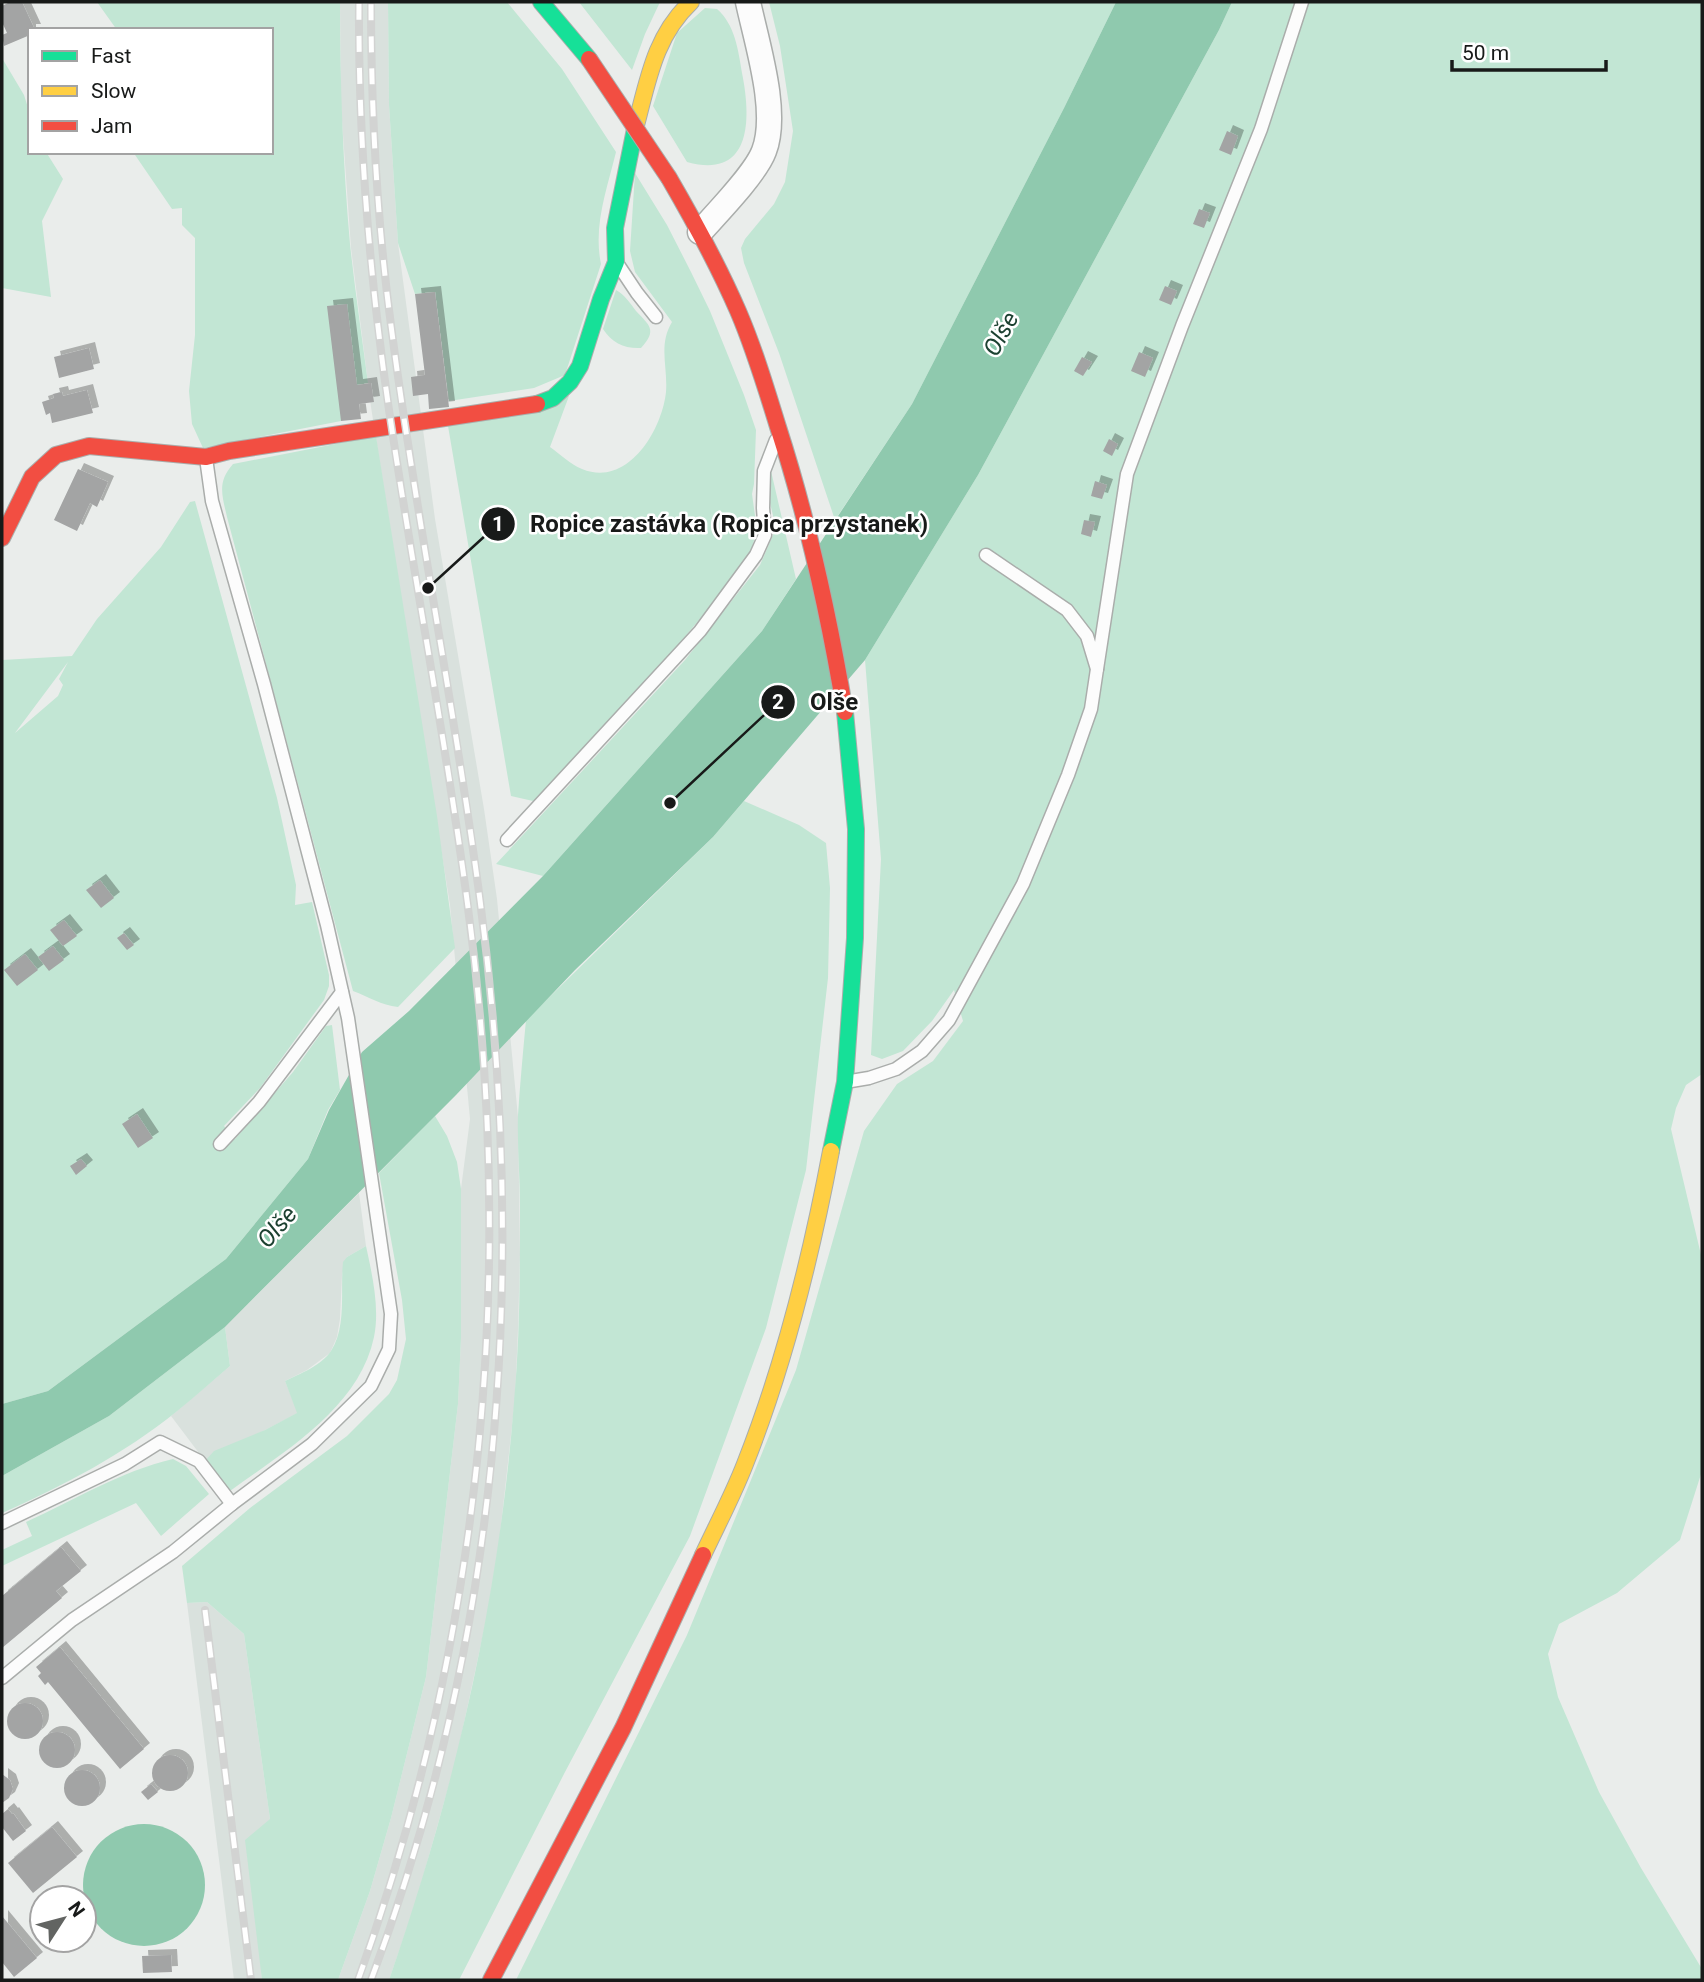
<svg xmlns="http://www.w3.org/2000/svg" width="1704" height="1982" font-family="Roboto,sans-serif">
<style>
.built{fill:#d9e1dd}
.green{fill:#c2e6d4;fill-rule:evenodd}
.water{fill:#8fc9ae}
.building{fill:#a3a4a4;filter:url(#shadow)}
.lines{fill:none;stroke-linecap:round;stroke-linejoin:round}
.lane-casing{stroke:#aaadab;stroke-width:15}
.street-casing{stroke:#aaadab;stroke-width:27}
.fast-casing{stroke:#aaadab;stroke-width:18}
.slow-casing{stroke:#aaadab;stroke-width:18}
.jam-casing{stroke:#aaadab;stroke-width:18}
.lane{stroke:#fcfcfc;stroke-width:12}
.street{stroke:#fcfcfc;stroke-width:24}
.fast{stroke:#16e098;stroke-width:16}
.slow{stroke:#ffcf43;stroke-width:16}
.jam{stroke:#f24e42;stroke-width:16}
.rail-casing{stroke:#d2d3d2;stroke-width:8}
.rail{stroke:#fff;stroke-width:5;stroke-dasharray:16;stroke-linecap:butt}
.jam-bridge-casing{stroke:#aaadab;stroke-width:18;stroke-linecap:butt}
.jam-bridge{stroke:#f24e42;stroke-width:16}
.labels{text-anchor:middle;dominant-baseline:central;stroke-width:5;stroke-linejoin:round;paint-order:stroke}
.water-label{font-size:24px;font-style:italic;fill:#1c4131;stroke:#fff}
.leader{fill:none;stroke:#181a19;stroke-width:2.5}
.callout-dot{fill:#181a19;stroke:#fff;stroke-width:2.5}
.mark-label{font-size:21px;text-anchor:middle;font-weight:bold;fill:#fff}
.callout-label{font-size:24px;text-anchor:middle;font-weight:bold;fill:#181a19;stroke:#fff;stroke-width:5;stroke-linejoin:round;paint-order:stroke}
</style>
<defs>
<filter id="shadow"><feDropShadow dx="6" dy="-6" stdDeviation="0" flood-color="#0004"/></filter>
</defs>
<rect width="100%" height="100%" fill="#eaedeb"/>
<!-- built -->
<g class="built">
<path d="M340,2H388L389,105L398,243L435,519L484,809L497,899L518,1117L520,1255L518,1329L515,1399L499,1543L487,1616L456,1760L415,1905L389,1980H338L370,1891L391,1818L426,1677L458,1404L461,1338V1189L470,1119L450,905L371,407L351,248L341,106Z"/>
<path d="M359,1193L366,1246L347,1257L342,1275L340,1319L337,1337L330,1353L307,1370L285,1381L298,1413L205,1461L171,1416L230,1366L225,1327Z"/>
<path d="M207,1602L244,1634L270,1819L260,1952L262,1980H234L187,1603Z"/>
</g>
<!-- green -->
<g class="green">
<path d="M97,2H340C340,83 343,164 350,244C355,291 362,337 368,383L357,385L341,421L203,448L192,424L189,391L195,335V238L182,225V208L172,209L133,152H271V30H117Z"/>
<path d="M388,2H507L562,69L616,152C607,189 593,226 601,264L565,375L534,388L449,401L435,292L415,294L398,243L389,105Z"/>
<path d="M579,2H660L645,34L632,70Z"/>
<path d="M769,2H1116L1064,108L912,404L835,520L779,353L744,263L741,248L745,239L774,204L785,182L793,131L780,46Z"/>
<path d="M1232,2H1702V1074L1686,1085L1676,1108L1671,1129L1702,1259V1471L1680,1540L1617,1593L1559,1624L1548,1654L1558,1697L1599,1792L1641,1868L1702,1969V1980H516L687,1635L744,1497L796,1370L864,1131L897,1084L933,1061L963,1021L954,990L932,1021L903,1051L882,1059L871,1055L881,859L865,660L978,475L1219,30Z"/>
<path d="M705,8L717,9C735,25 738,49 742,73C751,117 753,180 687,162L653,106L677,33Z"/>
<path d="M2,58L24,95L30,114V152H46L63,179L42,221L51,297L2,288Z"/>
<path d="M635,173L667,225L691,272L710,311L744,395L756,430L754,484L752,494L757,530L751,551L738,573L664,662L539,798L533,801L511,796L448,426L569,396L550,447C560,454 570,464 582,469C628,488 662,430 666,392C668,367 658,345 672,322L635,272L630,251Z"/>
<path d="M616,290C625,295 630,303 636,311C649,325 658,330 641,348C625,349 612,343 603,329Z"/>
<path d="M376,436L437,816L455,948L398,1007C381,1005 369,997 353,991L227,517C222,495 217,482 233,464Z"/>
<path d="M771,471L796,579L762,631L543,876L496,864L685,660L760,565L776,528L770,503Z"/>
<path d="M195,501L277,798L296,885L295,905L312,902L329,975V986L324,1000L260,1088L224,1126L235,1139L293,1072L326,1026L332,1025L340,1090L328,1110L308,1159L226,1259L48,1391L2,1404V660L72,656L97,619L161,547L190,502ZM68,662L59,679L63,685L58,696L15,733Z"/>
<path d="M744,801L799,825L826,843L830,888L828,978L806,1170L766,1328L690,1536L565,1772L459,1980H389C454,1793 499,1600 514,1402C520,1337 520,1271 520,1206C520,1176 517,1145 518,1115C520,1084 523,1052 526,1020L713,837Z"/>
<path d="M435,1116L447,1136L457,1162L461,1189V1338L458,1404L426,1677L391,1818L370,1891L338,1980H262L245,1840L270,1819L244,1634L207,1602L187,1603L182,1566L250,1508L347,1436L389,1394L397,1380L406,1339L402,1300L379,1173Z"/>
<path d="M366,1246C372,1274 380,1308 374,1337C359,1408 285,1451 230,1491L205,1461L214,1451L265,1430L297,1413L285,1381C300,1374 322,1365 331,1351C347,1326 340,1290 343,1262L347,1257Z"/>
<path d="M225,1327L230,1366C212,1381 195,1397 176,1412C124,1454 63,1486 2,1513V1476L109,1416Z"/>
<path d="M173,1459L186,1466L209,1494L161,1536L136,1503L2,1566V1550L32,1536L26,1522C75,1500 121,1471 173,1459Z"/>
</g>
<!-- water -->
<g class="water">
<path d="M1116,2H1232L1219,30L978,475L865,660L713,837L575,970L456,1095L225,1327L109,1416L2,1476V1404L48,1391L226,1259L308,1159L329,1110L362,1052L409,1011L543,876L762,631L912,404L1064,108Z"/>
<circle cx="144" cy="1885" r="61"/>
</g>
<!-- building -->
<g class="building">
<path d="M10,2H22L35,30H30V35L4,46L2,35L7,33L2,22V6Z"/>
<path d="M1227,131L1238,136L1231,155L1219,150Z"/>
<path d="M1199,209L1210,213L1204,228L1193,224Z"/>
<path d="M1165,286L1177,291L1171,305L1159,300Z"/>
<path d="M435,292L449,407L429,409L428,394L413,396L411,377L425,375L415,294Z"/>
<path d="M347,304L357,385L371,383L374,402L359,404L361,419L341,421L327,306Z"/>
<path d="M89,348L94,369L59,378L54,357Z"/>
<path d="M1139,352L1153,358L1145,377L1131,371Z"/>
<path d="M1082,357L1092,362L1083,376L1074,371Z"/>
<path d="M87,390L93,413L52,423L50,413L46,415L42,402L54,398L53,394L62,392L63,396Z"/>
<path d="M1109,439L1118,444L1112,456L1103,451Z"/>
<path d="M78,469L108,482L97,507L90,503L77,531L54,520Z"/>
<path d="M1095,481L1107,485L1102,499L1091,496Z"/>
<path d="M1084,520L1095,522L1091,537L1081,534Z"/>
<path d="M100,880L114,898L101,908L86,890Z"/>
<path d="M64,920L77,936L63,946L50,930Z"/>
<path d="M124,933L134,945L127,950L117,938Z"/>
<path d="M53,946L64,960L49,971L38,957Z"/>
<path d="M25,954L38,970L17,986L4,970Z"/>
<path d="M137,1114L153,1138L138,1148L122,1124Z"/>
<path d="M81,1159L87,1166L76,1175L70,1166Z"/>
<path d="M61,1547L81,1571L56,1591L62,1598L2,1648V1596Z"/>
<path d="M60,1647L144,1749L120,1769L48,1682L45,1685L38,1676L41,1673L36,1667Z"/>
<circle cx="25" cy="1721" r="18"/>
<circle cx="57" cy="1750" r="18"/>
<circle cx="170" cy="1773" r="18"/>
<circle cx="82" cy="1788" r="18"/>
<path d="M2,1774L10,1780L13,1789L9,1798L2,1803Z"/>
<path d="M151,1784L158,1792L148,1800L141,1792Z"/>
<path d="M8,1809L12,1814L13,1813L26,1831L13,1841L2,1827V1814Z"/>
<path d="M52,1827L77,1857L33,1893L8,1863Z"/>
<path d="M2,1916L37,1958L14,1977L2,1962Z"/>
<path d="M171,1955L172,1972L143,1973L142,1956Z"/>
</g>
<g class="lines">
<defs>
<g id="lane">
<path d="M619,266L637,293L656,317"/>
<path d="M1097,669L1127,474L1182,326L1261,129L1302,2"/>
<path d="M507,840L700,631L756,555L765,535L763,508L764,471L776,440"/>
<path d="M845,1082L869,1078L896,1069L922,1051L949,1020L1023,884L1068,775L1091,709L1097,669L1087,636L1067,610L986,555"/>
<path d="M220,1144L259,1102L342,992"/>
<path d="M2,1523L125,1464L160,1442L199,1461L232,1504"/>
<path d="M2,1678L72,1620L173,1552L232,1504L312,1444L371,1386L389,1349L391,1314L348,1018L327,925L264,684L212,501L206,458"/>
</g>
<path id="street" d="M700,232C717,213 756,173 764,151C779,112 757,44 748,2"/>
<g id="fast">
<path d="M541,2L589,59"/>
<path d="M537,404L553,398L570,382L580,366L601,299L616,262L615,228L635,129"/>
<path d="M831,1151L845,1082L855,938L856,829L845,712"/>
</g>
<g id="slow">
<path d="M635,129C648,81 654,37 691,2"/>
<path d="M703,1555C717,1525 733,1495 745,1464C785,1363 811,1257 831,1151"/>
</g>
<g id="jam">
<path d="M669,178C694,221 718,265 738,311C754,348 766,388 778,427C808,520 829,616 845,712"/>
<path d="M2,538L32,477L56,455L89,446L206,457L229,451L537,404"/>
<path d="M491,1980L623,1728L703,1555"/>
</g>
</defs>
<!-- lane casing -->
<use href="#lane" class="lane-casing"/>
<!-- street casing -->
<use href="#street" class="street-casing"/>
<!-- fast casing -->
<use href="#fast" class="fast-casing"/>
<!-- slow casing -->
<use href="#slow" class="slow-casing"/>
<!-- jam casing -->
<use href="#jam" class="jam-casing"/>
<!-- lane -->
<use href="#lane" class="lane"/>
<!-- street -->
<use href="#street" class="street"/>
<!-- fast -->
<use href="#fast" class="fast"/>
<!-- slow -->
<use href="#slow" class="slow"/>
<!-- jam -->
<use href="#jam" class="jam"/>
<defs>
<g id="rail">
<path d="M205,1610L251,1980"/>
<path d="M358,1980C484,1631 517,1267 467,900C445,734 412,569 388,403C369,270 358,136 359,2"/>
<path d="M371,1980C502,1632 528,1267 480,900C455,710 417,523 392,333C377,223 371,113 371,2"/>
</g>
</defs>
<!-- rail casing -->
<use href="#rail" class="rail-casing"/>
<!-- rail -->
<use href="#rail" class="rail"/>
<defs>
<path id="jam-bridge" d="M589,59L669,178"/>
</defs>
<!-- jam-bridge casing -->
<use href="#jam-bridge" class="jam-bridge-casing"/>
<!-- jam-bridge -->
<use href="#jam-bridge" class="jam-bridge"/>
</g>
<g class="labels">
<!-- water labels -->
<g class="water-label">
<text transform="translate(1001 334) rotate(-61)">Olše</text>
<text transform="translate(277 1227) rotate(-49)">Olše</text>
</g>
</g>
<!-- callouts -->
<path class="leader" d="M428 588L498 524M670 803L778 702"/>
<g class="callout-dot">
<circle cx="428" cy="588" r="7"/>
<circle cx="670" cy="803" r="7"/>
<circle cx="498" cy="524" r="18"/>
<circle cx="778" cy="702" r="18"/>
</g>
<g class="mark-label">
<text x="498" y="531">1</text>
<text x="778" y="709">2</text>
</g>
<g class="callout-label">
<text x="729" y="532">Ropice zastávka (Ropica przystanek)</text>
<text x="834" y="710">Olše</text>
</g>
<!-- border -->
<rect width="1704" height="1982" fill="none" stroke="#181a19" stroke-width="7"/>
<!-- legend -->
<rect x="28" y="28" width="245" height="126" fill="#ffffff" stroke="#a3a3a3" stroke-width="2"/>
<rect x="42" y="51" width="35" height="10" fill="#16e098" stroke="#a3a3a3" stroke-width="2"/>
<text x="91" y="63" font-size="21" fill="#181a19">Fast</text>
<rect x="42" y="86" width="35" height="10" fill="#ffcf43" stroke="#a3a3a3" stroke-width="2"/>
<text x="91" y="98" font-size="21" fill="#181a19">Slow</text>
<rect x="42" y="121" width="35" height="10" fill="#f24e42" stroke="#a3a3a3" stroke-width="2"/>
<text x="91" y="133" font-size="21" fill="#181a19">Jam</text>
<!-- north arrow -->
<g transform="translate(63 1919) rotate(54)"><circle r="33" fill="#ffffff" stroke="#a3a3a3" stroke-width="2"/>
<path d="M0-5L12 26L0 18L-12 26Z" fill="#626462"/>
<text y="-10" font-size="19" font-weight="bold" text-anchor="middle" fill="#181a19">N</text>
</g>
<!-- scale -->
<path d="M1452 60v10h154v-10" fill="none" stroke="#181a19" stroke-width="3.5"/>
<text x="1462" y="60" font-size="21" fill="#181a19" stroke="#ffffff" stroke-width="5" paint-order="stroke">50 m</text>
</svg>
